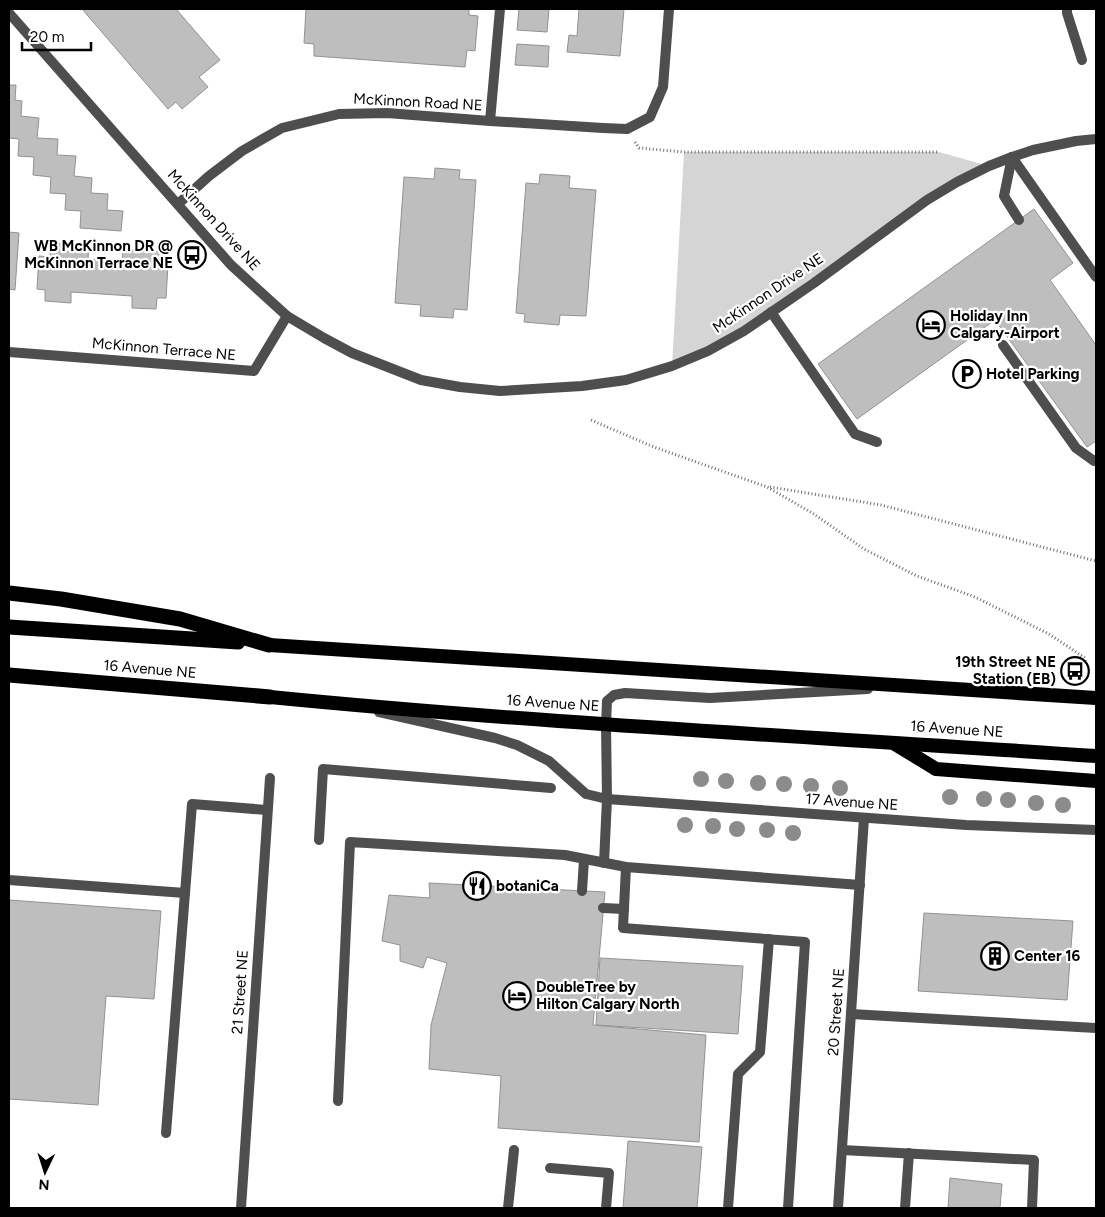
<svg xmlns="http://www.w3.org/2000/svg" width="1105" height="1217" font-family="Figtree,sans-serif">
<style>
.green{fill:#d5d5d5}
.building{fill:#bebebe;stroke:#929292}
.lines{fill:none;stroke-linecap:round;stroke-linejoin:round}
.path{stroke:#707070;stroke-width:3;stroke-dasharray:1 2.5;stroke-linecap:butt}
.service{stroke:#4e4e4e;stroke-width:10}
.minor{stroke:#4e4e4e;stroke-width:10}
.trunk{stroke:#000;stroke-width:14}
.motorway{stroke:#000;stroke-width:15}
.tree{fill:#8b8b8b}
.labels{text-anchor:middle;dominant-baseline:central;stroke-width:4.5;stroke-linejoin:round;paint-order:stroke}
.street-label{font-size:15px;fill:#000;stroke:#fff}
.poi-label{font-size:15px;font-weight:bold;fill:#000;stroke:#fff;text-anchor:start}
</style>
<rect width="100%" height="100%" fill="#fff"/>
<!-- green -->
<path class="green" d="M684,152H939L989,166L957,182L771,312L672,366Z"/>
<!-- building -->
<g class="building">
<path d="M82,9H176L220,60L199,77L208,87L182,109L176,102L168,109Z"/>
<path d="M306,9H469V15L478,16L475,51L467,50L465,67L314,56V44L304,43Z"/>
<path d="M519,9H549L547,32L517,30Z"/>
<path d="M579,9H624L620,56L567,52L569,35L577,36Z"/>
<path d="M517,44L549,46L548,67L515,65Z"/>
<path d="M9,85H16L15,100L22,101L21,116L39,118L37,138L58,139L57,155L76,156L74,176L92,178L91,193L108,194L107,210L123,211L121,231L80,228L81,211L65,210L66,194L50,193L51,177L33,175L34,157L18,156L19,139L9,138Z"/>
<path d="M435,168L460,170L459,179L476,180L467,310L454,309L453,318L420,316L421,305L395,303L404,177L434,179Z"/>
<path d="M540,174L570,176L569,188L596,190L586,316L560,315L559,325L524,322L525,314L516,313L526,183L539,184Z"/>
<path d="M1034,209L1073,263L1050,280L1096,345V441L1087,447L995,320L857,419L818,364Z"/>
<path d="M9,232L19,233L15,290L9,289Z"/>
<path d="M51,243L89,246L88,259L122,262L123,249L162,252L161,264L168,265L166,298H157L156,309L132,308V296L71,292V303L45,301V290L37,289L39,256L50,257Z"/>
<path d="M429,883L605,892L593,1025L706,1035L699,1142L498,1128L501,1076L429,1069L431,1025L447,963L427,957L423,968L400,961V945L382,941L389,895L430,898Z"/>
<path d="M9,900L161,911L154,999L106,996L98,1105L9,1099Z"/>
<path d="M924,913L1073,921L1067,1000L918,991Z"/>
<path d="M600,958L743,966L738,1034L596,1025Z"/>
<path d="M628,1141L702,1147L697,1208H623Z"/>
<path d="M950,1178L1002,1184L1000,1208H948Z"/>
</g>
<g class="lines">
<!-- path -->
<g class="path">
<path d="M635,142L639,148L684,152H939"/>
<path d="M591,420L654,447L767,487L814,514L864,549L917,576L975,597L1049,634L1085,658L1086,673"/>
<path d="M770,487L881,505L1096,561"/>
</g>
<!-- service -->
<g class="service">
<path d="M490,121L500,9"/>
<path d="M1012,157L1096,277"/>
<path d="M1012,157L1004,196L1019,220"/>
<path d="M771,312L855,434L877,442"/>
<path d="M1003,345L1076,448L1094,461L1096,460"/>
<path d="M9,352L254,371L287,316"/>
<path d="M379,712L495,738L517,745L549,761L586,794L607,799L966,825L1096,830"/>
<path d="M319,840L323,769L551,788"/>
<path d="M604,863L607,799L606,725L607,701L614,695L625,693L710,698L868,689"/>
<path d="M626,867L623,928L805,942L788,1208"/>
<path d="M9,880L185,893L192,804L267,810"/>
<path d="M582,891L584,860"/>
<path d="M603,908L624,909"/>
<path d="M851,1014L1096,1028"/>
<path d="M338,1101L350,842L565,855L626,867L860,885"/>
<path d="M166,1133L185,893"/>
<path d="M842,1150L1034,1160L1032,1208"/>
<path d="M550,1168L609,1173L606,1208"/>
<path d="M508,1208L514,1150"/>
<path d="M728,1208L738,1074L760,1052L769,939"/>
<path d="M905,1208L909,1153"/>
</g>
<!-- minor -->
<g class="minor">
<path d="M1067,9V13L1082,60"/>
<path d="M9,13L231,265L287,316L324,338L352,353L421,380L460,387L500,391L582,386L626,380L672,366L708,351L744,331L814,283L927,200L957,182L989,166L1012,157L1033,150L1076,141L1096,139"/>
<path d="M178,204L209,176L242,151L282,128L339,114L387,113L490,121L603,128L627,129L650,117L663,87L669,9"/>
<path d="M241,1208L270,778"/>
<path d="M838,1208L864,818"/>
</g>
<!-- trunk -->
<g class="trunk">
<path d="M269,645L1096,698"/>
<path d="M270,697C545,724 821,737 1096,756"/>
<path d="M895,744L936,769L1096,781"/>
</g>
<!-- motorway -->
<g class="motorway">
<path d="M9,593L61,599L180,619L269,645"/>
<path d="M9,627L238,642"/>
<path d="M9,675L270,697"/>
</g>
</g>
<!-- trees -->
<g class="tree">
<circle cx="701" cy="779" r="8"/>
<circle cx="726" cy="781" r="8"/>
<circle cx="758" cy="783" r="8"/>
<circle cx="784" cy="784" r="8"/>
<circle cx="811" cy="786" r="8"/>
<circle cx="840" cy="788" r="8"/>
<circle cx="950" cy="797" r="8"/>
<circle cx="984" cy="799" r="8"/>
<circle cx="1008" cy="800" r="8"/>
<circle cx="1036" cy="803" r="8"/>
<circle cx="1063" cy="805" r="8"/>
<circle cx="685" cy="825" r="8"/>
<circle cx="713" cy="826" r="8"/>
<circle cx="737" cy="829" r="8"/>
<circle cx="767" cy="830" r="8"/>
<circle cx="793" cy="833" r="8"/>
</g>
<!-- icons -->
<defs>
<symbol id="bus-ring" viewBox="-11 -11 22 22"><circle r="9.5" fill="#fff" stroke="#000" stroke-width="1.5"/><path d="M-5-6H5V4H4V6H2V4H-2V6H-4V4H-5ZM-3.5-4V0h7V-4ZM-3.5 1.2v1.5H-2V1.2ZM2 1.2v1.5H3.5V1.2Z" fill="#000"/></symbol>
<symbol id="hotel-ring" viewBox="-11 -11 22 22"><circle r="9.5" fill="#fff" stroke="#000" stroke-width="1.5"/><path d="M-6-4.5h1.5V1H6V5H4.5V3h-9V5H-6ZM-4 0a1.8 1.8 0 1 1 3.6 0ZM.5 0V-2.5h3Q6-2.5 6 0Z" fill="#000"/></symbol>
<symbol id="parking-ring" viewBox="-11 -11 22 22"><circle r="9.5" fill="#fff" stroke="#000" stroke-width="1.5"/><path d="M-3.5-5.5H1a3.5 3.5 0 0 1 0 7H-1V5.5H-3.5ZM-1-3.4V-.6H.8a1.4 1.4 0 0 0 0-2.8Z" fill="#000"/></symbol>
<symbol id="restaurant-ring" viewBox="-11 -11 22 22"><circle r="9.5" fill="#fff" stroke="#000" stroke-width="1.5"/><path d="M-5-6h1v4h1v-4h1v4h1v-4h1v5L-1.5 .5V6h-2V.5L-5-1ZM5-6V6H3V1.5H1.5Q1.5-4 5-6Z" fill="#000"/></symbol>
<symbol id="building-ring" viewBox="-11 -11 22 22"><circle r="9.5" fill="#fff" stroke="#000" stroke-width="1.5"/><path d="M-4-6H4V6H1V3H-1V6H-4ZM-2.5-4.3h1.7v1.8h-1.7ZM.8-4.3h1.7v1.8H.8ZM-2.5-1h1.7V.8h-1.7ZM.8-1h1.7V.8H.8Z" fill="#000"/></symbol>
</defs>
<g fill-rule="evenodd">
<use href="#bus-ring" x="176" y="239" width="32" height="32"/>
<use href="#hotel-ring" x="915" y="309" width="32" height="32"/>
<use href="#parking-ring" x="951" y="358" width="32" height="32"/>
<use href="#bus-ring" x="1059" y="655" width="32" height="32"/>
<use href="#restaurant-ring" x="461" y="870" width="32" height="32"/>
<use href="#building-ring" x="979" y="940" width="32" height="32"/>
<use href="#hotel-ring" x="501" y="980" width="32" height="32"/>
</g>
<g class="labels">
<!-- street labels -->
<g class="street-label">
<text transform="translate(418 102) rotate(3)">McKinnon Road NE</text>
<text transform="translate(214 220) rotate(48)">McKinnon Drive NE</text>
<text transform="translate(768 293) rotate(-34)">McKinnon Drive NE</text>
<text transform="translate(164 349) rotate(5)">McKinnon Terrace NE</text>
<text transform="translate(150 669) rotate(5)">16 Avenue NE</text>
<text transform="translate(553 703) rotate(4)">16 Avenue NE</text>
<text transform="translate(957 729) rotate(4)">16 Avenue NE</text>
<text transform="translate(852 802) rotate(4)">17 Avenue NE</text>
<text transform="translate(240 992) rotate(-86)">21 Street NE</text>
<text transform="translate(836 1012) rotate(-86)">20 Street NE</text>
</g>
<!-- poi labels -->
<g class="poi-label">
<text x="173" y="246" text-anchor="end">WB McKinnon DR @<tspan x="173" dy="17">McKinnon Terrace NE</tspan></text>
<text x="950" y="316">Holiday Inn<tspan x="950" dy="17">Calgary-Airport</tspan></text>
<text x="986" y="374">Hotel Parking</text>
<text x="1056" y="662" text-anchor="end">19th Street NE<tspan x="1056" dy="17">Station (EB)</tspan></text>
<text x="496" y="886">botaniCa</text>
<text x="1014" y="956">Center 16</text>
<text x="536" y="987">DoubleTree by<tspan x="536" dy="17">Hilton Calgary North</tspan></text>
</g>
</g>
<!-- border -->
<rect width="1105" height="1217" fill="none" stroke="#000000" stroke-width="20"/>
<!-- north arrow -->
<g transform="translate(45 1172) rotate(184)" stroke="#ffffff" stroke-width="4" paint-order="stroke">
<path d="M0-4L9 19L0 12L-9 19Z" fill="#000000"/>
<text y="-8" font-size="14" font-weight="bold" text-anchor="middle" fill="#000000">N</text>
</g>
<!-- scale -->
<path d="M22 42v8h69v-8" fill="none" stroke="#000000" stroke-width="2.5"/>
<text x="30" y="42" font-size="15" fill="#000000" stroke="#ffffff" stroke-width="4" paint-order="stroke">20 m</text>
</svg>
